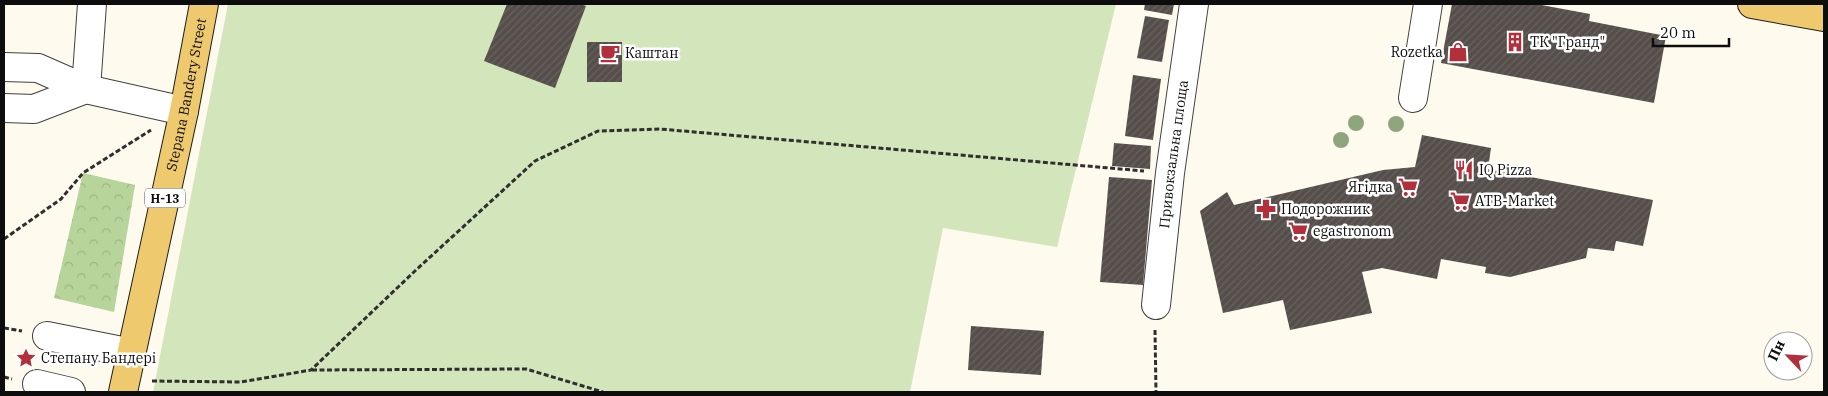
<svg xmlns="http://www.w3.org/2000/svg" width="1828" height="396" font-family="'IBM Plex Serif',serif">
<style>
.forest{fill:url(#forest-crowns)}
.park{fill:#d3e5ba}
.building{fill:url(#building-hatch)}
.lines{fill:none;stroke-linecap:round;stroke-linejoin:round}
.minor-casing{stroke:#404040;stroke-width:30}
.major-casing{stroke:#1e1e1e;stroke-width:30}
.path{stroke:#2f2f2f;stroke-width:3;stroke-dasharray:5 2.5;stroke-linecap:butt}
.minor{stroke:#fff;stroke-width:28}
.major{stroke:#eec96e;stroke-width:28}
.tree{fill:#8ea57e}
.labels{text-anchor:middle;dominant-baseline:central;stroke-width:5;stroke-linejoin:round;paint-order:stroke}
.shield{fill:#fff;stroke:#565656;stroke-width:1}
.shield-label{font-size:12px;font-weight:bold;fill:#0d0d0d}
.poi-label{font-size:14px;fill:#0d0d0d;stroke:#fff;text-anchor:start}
.street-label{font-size:14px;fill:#0d0d0d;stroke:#fff}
</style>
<defs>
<pattern id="forest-crowns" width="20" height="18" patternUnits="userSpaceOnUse" patternTransform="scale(1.25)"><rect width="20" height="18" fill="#b7d59b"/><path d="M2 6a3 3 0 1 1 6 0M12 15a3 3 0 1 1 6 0" fill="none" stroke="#9cb684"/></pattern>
<pattern id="building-hatch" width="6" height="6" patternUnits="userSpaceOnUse" patternTransform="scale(1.25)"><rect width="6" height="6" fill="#554e4a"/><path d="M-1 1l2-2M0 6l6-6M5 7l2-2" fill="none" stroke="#686360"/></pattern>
</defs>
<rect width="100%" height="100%" fill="#fefaee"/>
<!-- forest -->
<path class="forest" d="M83,173L135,185L114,312L54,298Z"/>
<!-- park -->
<path class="park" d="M228,4H1116L1057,247L943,228L910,392H153Z"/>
<!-- building -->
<g class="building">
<path d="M507,4H580L586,6L555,88L484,61Z"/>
<path d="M1145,4H1174L1172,15L1144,10Z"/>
<path d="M1452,4H1536L1590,14L1589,21L1666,36L1654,103L1441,63Z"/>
<path d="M1145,16L1169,20L1162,62L1137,58Z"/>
<rect x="587" y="42" width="35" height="40"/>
<path d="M1133,75L1161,79L1153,140L1125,136Z"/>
<path d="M1422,135L1491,148L1488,169L1653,200L1643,246L1616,241L1614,251L1588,248L1586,258L1510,277L1485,273L1486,267L1441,259L1437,279L1382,268L1362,272L1372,313L1290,330L1283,300L1223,313L1200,211L1227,192L1234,205L1383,170L1415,167Z"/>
<path d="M1114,143L1151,146L1150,169L1112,166Z"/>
<path d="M1109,177L1152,180L1143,285L1100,282Z"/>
<path d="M971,326L1044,331L1041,375L968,370Z"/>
</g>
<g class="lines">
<defs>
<g id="minor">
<path d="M4,67L38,68L86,89L184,111"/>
<path d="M1413,98L1428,4"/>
<path d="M4,108L34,109L86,89L92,4"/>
<path id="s1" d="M1156,305L1170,173L1194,4"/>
<path d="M47,336L132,353"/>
<path d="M37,384L71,392"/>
</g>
<g id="major">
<path d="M1752,4L1824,17"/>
<path id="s2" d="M123,392L184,111L204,4"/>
</g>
</defs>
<!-- minor casing -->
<use href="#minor" class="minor-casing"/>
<!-- major casing -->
<use href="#major" class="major-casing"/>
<!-- path -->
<g class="path">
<path d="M4,239L61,199L83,173L151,130"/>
<path d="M4,328L22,331"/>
<path d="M1155,330L1156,392"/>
<path d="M312,370L526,369L603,392"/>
<path d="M4,377L12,379"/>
<path d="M152,381L241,382L311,370L416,270L535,161L598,131L660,129L1144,171"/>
</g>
<!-- minor -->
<use href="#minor" class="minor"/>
<!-- major -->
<use href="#major" class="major"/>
</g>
<!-- trees -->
<g class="tree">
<circle cx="1356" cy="123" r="8"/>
<circle cx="1396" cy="124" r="8"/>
<circle cx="1341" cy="140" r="8"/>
</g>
<!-- icons -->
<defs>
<symbol id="building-bare" viewBox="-9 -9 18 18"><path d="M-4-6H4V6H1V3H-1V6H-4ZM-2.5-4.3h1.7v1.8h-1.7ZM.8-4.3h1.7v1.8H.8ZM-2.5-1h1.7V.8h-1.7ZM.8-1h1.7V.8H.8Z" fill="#b2303c" stroke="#fff" stroke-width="2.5" paint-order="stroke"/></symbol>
<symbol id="shop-bare" viewBox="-9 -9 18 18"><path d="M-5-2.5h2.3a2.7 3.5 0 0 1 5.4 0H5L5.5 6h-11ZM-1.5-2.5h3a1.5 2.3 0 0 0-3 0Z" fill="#b2303c" stroke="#fff" stroke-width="2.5" paint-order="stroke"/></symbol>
<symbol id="cafe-bare" viewBox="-9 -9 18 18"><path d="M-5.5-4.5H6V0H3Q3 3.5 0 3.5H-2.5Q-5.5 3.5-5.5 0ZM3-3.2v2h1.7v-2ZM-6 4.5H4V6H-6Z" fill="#b2303c" stroke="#fff" stroke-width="2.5" paint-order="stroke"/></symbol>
<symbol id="restaurant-bare" viewBox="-9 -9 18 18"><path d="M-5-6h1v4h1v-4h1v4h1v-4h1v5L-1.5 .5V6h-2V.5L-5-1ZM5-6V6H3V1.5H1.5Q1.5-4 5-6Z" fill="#b2303c" stroke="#fff" stroke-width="2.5" paint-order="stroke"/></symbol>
<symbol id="supermarket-bare" viewBox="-9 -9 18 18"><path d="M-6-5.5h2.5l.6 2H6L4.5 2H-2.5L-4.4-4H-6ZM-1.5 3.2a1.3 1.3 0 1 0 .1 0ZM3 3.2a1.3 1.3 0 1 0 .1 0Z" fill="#b2303c" stroke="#fff" stroke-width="2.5" paint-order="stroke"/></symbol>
<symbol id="pharmacy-bare" viewBox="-9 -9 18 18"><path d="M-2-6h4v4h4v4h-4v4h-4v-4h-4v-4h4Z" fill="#b2303c" stroke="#fff" stroke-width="2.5" paint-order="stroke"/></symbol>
<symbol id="sight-bare" viewBox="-9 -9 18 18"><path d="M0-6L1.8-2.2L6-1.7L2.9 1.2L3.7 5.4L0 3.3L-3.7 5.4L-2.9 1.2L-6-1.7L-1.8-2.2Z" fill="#b2303c" stroke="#fff" stroke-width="2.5" paint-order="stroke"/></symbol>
</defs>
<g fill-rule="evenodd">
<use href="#building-bare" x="1501" y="28" width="28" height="28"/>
<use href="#shop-bare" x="1444" y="38" width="28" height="28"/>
<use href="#cafe-bare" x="596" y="39" width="28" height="28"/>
<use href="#restaurant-bare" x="1450" y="156" width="28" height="28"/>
<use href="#supermarket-bare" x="1394" y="173" width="28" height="28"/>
<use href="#supermarket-bare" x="1446" y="187" width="28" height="28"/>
<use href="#pharmacy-bare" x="1252" y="195" width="28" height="28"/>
<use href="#supermarket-bare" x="1284" y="217" width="28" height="28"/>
<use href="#sight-bare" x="12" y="344" width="28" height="28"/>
</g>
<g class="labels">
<!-- shield labels -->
<rect class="shield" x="145" y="188.5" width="40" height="19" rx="4"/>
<g class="shield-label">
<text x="165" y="198">Н-13</text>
</g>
<!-- poi labels -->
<g class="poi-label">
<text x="1530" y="42">ТК "Гранд"</text>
<text x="1443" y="52" text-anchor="end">Rozetka</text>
<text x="625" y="53">Каштан</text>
<text x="1479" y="170">IQ Pizza</text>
<text x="1393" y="187" text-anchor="end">Ягідка</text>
<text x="1475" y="201">ATB-Market</text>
<text x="1281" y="209">Подорожник</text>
<text x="1313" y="231">egastronom</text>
<text x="41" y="358">Степану Бандері</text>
</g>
<!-- street labels -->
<g class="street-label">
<text stroke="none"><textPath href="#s2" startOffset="304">Stepana Bandery Street</textPath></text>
<text stroke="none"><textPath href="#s1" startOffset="152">Привокзальна площа</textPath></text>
</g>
</g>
<!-- border -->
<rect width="1828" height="396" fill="none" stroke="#0d0d0d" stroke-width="10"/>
<!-- north arrow -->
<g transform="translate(1788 356) rotate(295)"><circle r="24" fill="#ffffff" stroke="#9e9e9e"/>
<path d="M0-4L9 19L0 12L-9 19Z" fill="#b2303c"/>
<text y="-8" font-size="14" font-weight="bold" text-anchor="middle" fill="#0d0d0d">Пн</text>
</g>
<!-- scale -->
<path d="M1653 38v8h76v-8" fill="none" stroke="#0d0d0d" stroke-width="2.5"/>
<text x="1660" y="38" font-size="15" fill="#0d0d0d" stroke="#ffffff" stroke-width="4" paint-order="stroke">20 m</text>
</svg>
